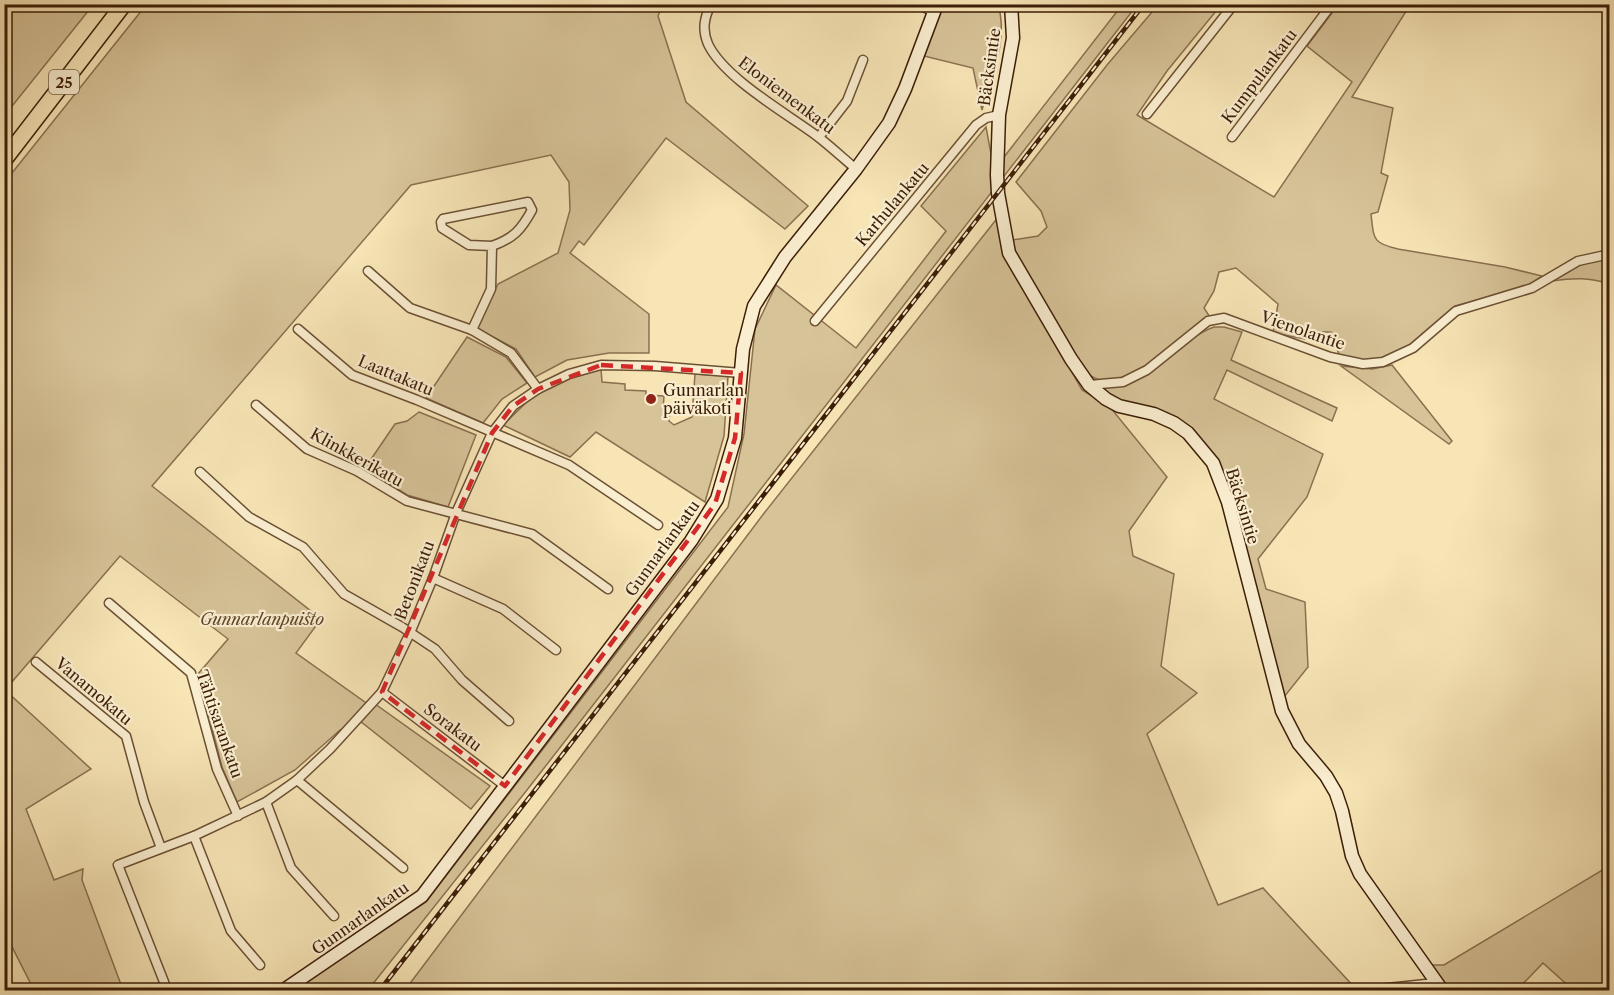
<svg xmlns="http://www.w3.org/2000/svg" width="1614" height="995" font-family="'Libre Caslon Text',serif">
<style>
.green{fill:#d7c398;stroke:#8a7050;stroke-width:1.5}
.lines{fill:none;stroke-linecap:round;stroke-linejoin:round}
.street-casing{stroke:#6b5033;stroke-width:11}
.secondary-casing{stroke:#3c1e07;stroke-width:15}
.highway-casing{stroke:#3c1e07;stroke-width:18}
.street{stroke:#faeed0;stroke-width:8}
.secondary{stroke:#faeed0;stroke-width:12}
.highway{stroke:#f7e5b6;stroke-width:15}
.rail-casing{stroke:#3c1e07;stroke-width:4.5}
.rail{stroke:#faeed0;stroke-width:2;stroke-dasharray:7;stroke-linecap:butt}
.marked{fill:none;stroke:#d62828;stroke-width:4.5;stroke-dasharray:12 8;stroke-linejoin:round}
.poi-dot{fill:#8f2418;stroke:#faeed0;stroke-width:2}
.labels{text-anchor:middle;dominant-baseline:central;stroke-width:4.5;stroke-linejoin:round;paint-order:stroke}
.shield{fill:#faeed0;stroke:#755c43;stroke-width:1.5}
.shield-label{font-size:15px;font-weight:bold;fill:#3c1e07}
.street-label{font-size:16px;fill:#3c1e07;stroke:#faeed0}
.poi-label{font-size:16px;fill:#3c1e07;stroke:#faeed0;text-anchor:start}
.park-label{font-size:16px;font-style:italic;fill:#63472b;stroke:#faeed0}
</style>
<rect width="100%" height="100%" fill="#f7e5b6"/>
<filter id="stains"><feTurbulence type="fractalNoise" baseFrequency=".00333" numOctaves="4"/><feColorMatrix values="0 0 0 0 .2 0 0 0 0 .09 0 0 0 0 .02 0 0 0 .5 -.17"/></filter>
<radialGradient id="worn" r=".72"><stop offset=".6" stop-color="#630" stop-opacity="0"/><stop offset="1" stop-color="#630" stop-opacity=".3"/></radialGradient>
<!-- green -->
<g class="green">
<path d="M5,4L93,5L5,115L4,5Z"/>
<path d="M663,4L658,16L686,102L808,206L785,229L666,138L584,245L579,241L570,253L649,314V353H609L567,360L535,377L516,349L476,328L498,284L558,253L570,210L569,182L551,155L411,185L152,486L321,619L296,653L372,707L375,704L490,786L471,809L360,721L361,719L340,730L295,770L237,802L222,767L198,674L228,639L120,556L5,690L91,769L26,809L54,880L83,869L82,880L123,990H34L5,933L4,183L146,5Z"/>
<path d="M942,5H998C1009,38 991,77 982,110L973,68L924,56Z"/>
<path d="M1122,5H1137L527,790L368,990H305V983L426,902L728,507L744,434L755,329L776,285L856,348L946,231L921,206L986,127L994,170Z"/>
<path d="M1158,5H1221L1167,71L1137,115L1274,197L1352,82L1307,46L1338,5H1410L1352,97L1393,108L1381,173L1388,176L1378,212L1371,214C1374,239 1372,243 1398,249L1505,267L1542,276L1524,288L1455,306L1407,347L1381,359L1361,360L1340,357L1331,332H1317L1305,339L1273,333L1278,304L1236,268L1219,272L1214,291L1204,308L1210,317C1187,335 1127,390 1097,379C1092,377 1088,374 1084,372L1018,261L1012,240L1038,236L1047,227L1041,211L1016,182L1107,65Z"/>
<path d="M999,216L1001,246L1082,390L1110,407L1167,477L1129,531L1133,556L1174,574L1161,666L1197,693L1147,734L1218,905L1263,888L1355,988L1337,990H405L765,512Z"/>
<path d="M1609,258V284C1589,277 1573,278 1552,281L1581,264Z"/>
<path d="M1214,327H1224L1242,332L1231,360L1337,408L1332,421L1227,370L1214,399L1323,454L1307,497L1258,559L1266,589L1305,602L1308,667L1284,697L1214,459L1187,425L1162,411L1128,405L1100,390L1104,387C1115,384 1130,383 1140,377C1167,363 1186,337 1214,327Z"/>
<path d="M467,337L506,357L527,383L502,399L483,423L426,398Z"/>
<path d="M1392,365L1452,441L1449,444L1341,366L1372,369Z"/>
<path d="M601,369L602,382L625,384V390L646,391V395L664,396L663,411H670L669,421L674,425L692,417L695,374L728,376L724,436L705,502L596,432L570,457L503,425L534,395L565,380Z"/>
<path d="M419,412L476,435L448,507L407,495L365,468L395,424L407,421Z"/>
<path d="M1609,866V990H1573L1543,963L1517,990H1451L1429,965H1444Z"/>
</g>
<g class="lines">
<defs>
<g id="street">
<path d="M711,4C704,18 702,30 708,44C724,78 786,113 817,136C830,146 843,158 856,169"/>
<path d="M918,4L933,12"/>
<path d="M1147,114L1234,4"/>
<path d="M819,137L847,101L863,60"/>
<path d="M1232,137L1332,4"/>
<path d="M368,271L410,308L472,330L511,353L538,389"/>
<path d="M815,321L976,125L986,118L999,115"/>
<path d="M298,329L352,375L417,400L569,465L658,525"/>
<path d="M472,330L491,289L492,246L469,245L442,228L441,222L443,219L528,202L532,210C521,230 514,238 492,246"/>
<path d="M1089,385L1123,382L1147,370L1208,321L1224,318L1330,357L1363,364L1383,362L1413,348L1456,311L1532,288L1578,261L1610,254"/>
<path d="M256,405L307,449L357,471L407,501L532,534L608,589"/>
<path d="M200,472L249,517L303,547L344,594L402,627L435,649L462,680L509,721"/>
<path d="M433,578L503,609L556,650"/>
<path d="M109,603L191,673L217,769L238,816"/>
<path d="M36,662L126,736L144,802L161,848"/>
<path d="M382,692L505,786"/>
<path d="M297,780L403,868"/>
<path d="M266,802L291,868L334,916"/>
<path d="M194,836L231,931L260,965"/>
<path d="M170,990L166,987L118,865L194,836L266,802L297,780L330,749L382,692L410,633L433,578L456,513L492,433L513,406L538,389L569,374L601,365L655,366L741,373"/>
<path d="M1369,990L1435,983"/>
</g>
<g id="secondary">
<path d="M1011,4L1013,38L999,115L997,175L998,193L1009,253L1071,359L1089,385L1106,399L1119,406L1154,414L1174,423L1188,433L1213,463L1228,502L1282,711L1299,744L1326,776L1336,793L1342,811L1352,856L1360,874L1442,990"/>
<path d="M284,990L422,896L691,541L717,499L735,438L743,349L754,306L785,257L856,169L889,123L905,89L937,4"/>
</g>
<path id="highway" d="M4,160L124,4"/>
</defs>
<!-- street casing -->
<use href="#street" class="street-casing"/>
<!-- secondary casing -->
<use href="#secondary" class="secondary-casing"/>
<!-- highway casing -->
<use href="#highway" class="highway-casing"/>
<!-- street -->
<use href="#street" class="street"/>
<!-- secondary -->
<use href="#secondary" class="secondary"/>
<!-- highway -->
<use href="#highway" class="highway"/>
<defs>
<path id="rail" d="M380,990L1144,4"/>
</defs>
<!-- rail casing -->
<use href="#rail" class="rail-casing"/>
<!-- rail -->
<use href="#rail" class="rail"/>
</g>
<!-- marked area -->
<path class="marked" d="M601,365L741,373L735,438L715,504L505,786L382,692L492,433L513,406L538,389Z"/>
<!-- markers -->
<circle class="poi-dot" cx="651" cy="399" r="6"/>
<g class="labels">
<!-- shield labels -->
<rect class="shield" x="49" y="70" width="30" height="24" rx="4.5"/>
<g class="shield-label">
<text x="64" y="82">25</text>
</g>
<!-- street labels -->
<g class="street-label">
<text transform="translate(989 67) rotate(-82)">Bäcksintie</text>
<text transform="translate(1259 76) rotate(-53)">Kumpulankatu</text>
<text transform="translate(787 95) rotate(37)">Eloniemenkatu</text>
<text transform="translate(892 204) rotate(-50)">Karhulankatu</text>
<text transform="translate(1303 330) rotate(19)">Vienolantie</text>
<text transform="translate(396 375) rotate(23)">Laattakatu</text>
<text transform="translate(357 457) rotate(29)">Klinkkerikatu</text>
<text transform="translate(1243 506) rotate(73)">Bäcksintie</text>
<text transform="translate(662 548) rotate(-54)">Gunnarlankatu</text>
<text transform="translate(414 580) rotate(-69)">Betonikatu</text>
<text transform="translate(94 691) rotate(40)">Vanamokatu</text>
<text transform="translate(220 724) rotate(71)">Tähtisarankatu</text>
<text transform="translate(453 727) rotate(37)">Sorakatu</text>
<text transform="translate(360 918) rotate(-35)">Gunnarlankatu</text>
</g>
<!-- poi labels -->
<g class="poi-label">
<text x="663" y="390">Gunnarlan<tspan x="663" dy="18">päiväkoti</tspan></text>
</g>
<!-- park labels -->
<g class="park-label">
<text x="262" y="619">Gunnarlanpuisto</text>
</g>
</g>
<!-- margin -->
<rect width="1614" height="995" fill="none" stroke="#f7e5b6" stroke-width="24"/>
<rect x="6" y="6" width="1602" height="983" fill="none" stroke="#3c1e07" stroke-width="3"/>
<rect x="12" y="12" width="1590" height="971" fill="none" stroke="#3c1e07" stroke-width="1.5"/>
<rect width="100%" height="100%" filter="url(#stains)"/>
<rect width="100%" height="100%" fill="url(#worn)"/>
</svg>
